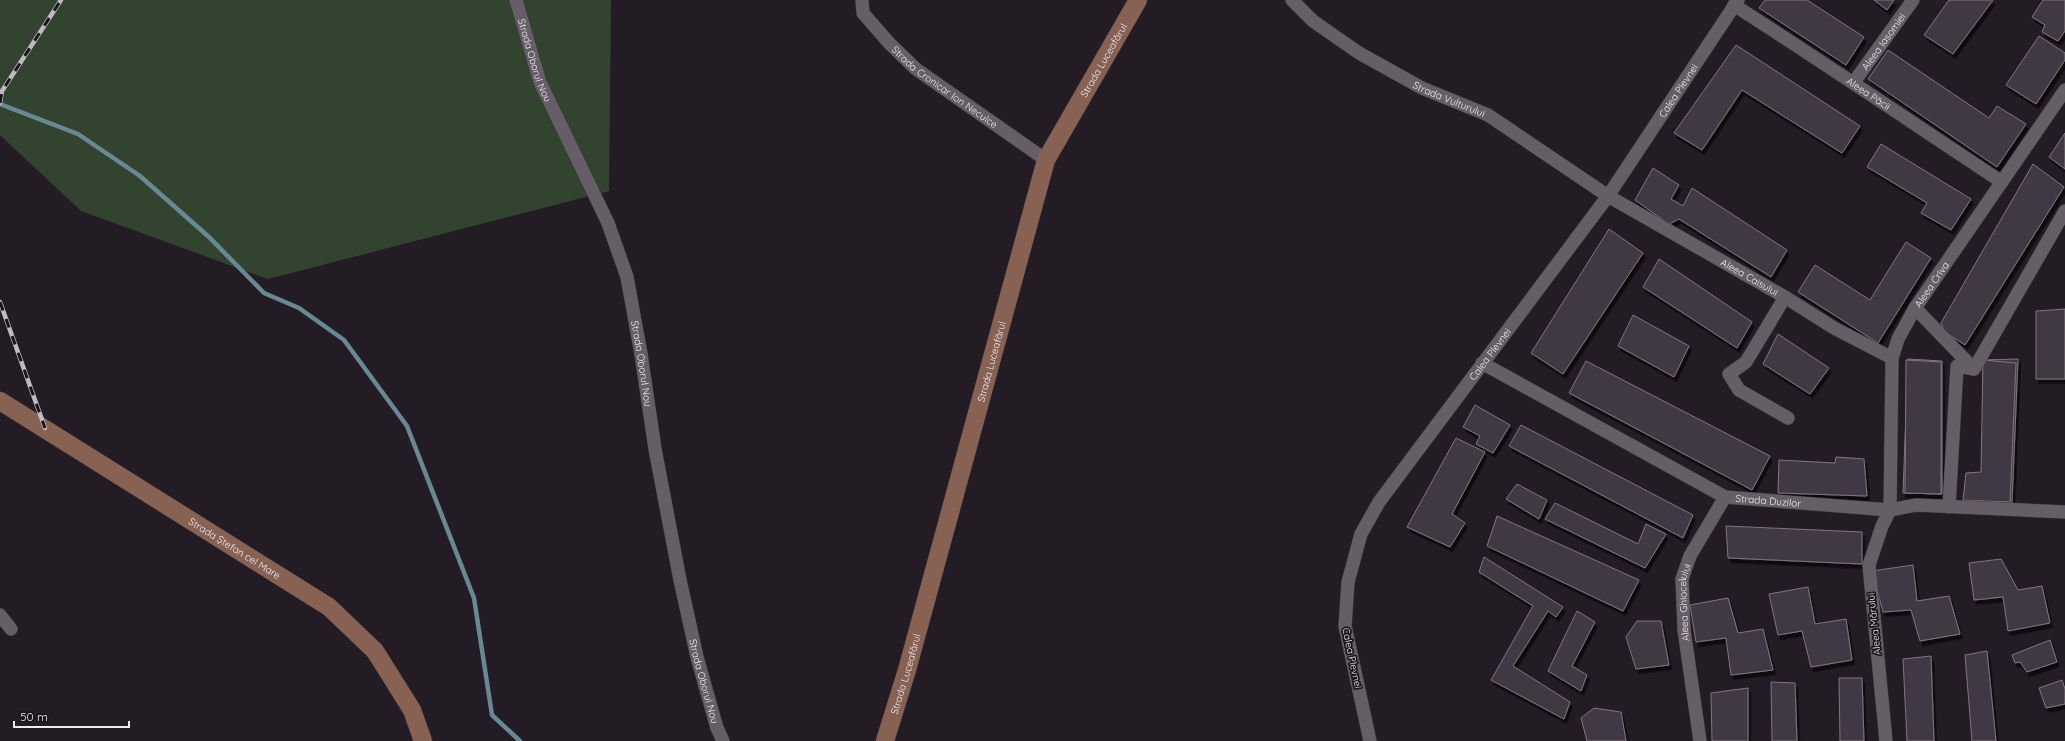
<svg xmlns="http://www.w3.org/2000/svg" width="2065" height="741" font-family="Quicksand,sans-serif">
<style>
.green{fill:#32442f}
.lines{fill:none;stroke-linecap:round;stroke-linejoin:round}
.stream{stroke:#688992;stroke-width:4.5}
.building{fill:#413942;stroke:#7f7680;filter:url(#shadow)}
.street-casing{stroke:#3f3940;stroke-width:14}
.secondary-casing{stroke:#3f3940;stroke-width:19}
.street{stroke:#665e67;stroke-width:13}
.secondary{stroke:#876253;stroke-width:18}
.rail-casing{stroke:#c0bbc1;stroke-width:4.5}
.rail{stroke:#1a131b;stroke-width:3;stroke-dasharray:9;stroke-linecap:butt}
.labels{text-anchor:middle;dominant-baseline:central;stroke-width:3.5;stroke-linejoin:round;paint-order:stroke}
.street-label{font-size:10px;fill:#f0ebf1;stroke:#1a131b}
</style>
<defs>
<filter id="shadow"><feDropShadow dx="2.5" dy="4.5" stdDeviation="0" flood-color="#0009"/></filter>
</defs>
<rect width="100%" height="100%" fill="#231c25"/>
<!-- green -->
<path class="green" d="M0,0H611L609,191L268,279L81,211L0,135Z"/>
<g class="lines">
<!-- stream -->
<path class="stream" d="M0,104L78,134L140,176L209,237L264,293L299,308L344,340L407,426L474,598L492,715L520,741"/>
</g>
<!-- building -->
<g class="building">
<path d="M1765,0H1807L1864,37L1846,65L1759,8Z"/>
<path d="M1874,0H1894L1887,10Z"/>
<path d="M1949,0H1993L1953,54L1924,35Z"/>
<path d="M2043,0H2065V31L2058,41L2042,32L2045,25L2032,17Z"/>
<path d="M2039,36L2065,53V60L2036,104L2006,85Z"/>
<path d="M1736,45L1860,126L1842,153L1742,90L1702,150L1674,133Z"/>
<path d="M1888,50L1989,118L1997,106L2026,124L1997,167L1868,79Z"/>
<path d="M2065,133V169L2049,157Z"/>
<path d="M1881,144L1971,199L1951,230L1921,213L1927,203L1867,167Z"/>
<path d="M2033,164L2064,187L1965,345L1945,332L1941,323Z"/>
<path d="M1653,168L1679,185L1671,199L1683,206L1692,188L1787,250L1771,277L1679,219L1669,224L1635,200Z"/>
<path d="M1609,229L1643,253L1563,374L1531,353Z"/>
<path d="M1906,242L1931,258L1878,343L1798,292L1815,265L1870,300Z"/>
<path d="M1659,259L1752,322L1737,348L1643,287Z"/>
<path d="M2065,309V379H2036V311Z"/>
<path d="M1633,315L1689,346L1674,377L1618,346Z"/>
<path d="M1778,334L1829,368L1810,394L1763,364Z"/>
<path d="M1908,359L1942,361V494L1903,493Z"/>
<path d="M2018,359L2012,503L1964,501L1969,473L1982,476L1983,360Z"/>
<path d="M1906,360L1941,362V494L1905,493Z"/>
<path d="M1983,360L2016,363L2010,502L1963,500L1966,473L1981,472Z"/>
<path d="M1586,361L1770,456L1752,490L1569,393Z"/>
<path d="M1475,405L1510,425L1493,453L1476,444L1480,436L1463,427Z"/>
<path d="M1521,425L1693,515L1683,538L1509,446Z"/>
<path d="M1456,438L1485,452L1452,514L1465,523L1450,547L1407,527Z"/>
<path d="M1836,457L1864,459L1867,496L1778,493L1779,460L1835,463Z"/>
<path d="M1517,484L1547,500L1539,519L1506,499Z"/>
<path d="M1555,503L1638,544L1646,524L1666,534L1645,568L1545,519Z"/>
<path d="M1497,516L1639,580L1623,611L1487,546Z"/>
<path d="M1726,526L1862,532V564L1728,558Z"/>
<path d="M1484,557L1563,607L1556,617L1548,611L1513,666L1570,702L1564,719L1491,680L1533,606L1479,572Z"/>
<path d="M2001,559L2018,590L2042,586L2050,623L2008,631L2003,597L1974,600L1969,563Z"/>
<path d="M1913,565L1917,601L1949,596L1960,634L1920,641L1911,610L1883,612L1872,571Z"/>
<path d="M1808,587L1815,624L1846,619L1852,660L1811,667L1802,631L1778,635L1769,594Z"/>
<path d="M1728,598L1738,633L1763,629L1773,670L1731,675L1726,638L1696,642L1690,605Z"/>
<path d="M1577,611L1595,622L1572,666L1587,675L1581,691L1548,671Z"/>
<path d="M1637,621H1661L1669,665L1636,669L1626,637Z"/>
<path d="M2050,640L2057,662L2027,672L2020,662L2015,663L2012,655Z"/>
<path d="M1987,651L1996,741H1972L1965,655Z"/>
<path d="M1931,656L1934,741H1907L1903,659Z"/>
<path d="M1839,678H1862L1864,741H1840Z"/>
<path d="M2062,680L2065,689V704L2046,708L2039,688Z"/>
<path d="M1771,682L1795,683L1797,741H1772Z"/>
<path d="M1748,688V741H1712L1711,693Z"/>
<path d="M1594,708L1621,712L1626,741H1587L1581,718Z"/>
</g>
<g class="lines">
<defs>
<g id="street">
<path id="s1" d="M516,0L540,82L608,223L627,277L641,354L655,449L680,580L697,657L717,728L723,741"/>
<path id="s2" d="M862,0L863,13L889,43L916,69L1046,160"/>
<path id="s3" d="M1292,0L1313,21L1359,53L1422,88L1488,115L1608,196L1785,297L1834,328L1892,358"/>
<path id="s4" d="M1734,5C1824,63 1913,123 2002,182"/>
<path id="s5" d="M1854,82L1913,0"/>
<path d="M1785,297L1746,362L1729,374L1739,390L1788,418"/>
<path d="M1915,308L1974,369"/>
<path id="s6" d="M1482,363L1725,497L1890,510L1916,505L2065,512"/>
<path d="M1949,507L1957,366L1974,369L2065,211"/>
<path d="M0,615L11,629"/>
<path id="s7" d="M1370,741L1345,626L1348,582L1361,534L1379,502L1608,196L1738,0"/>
<path id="s8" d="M1700,741L1684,630L1682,579L1690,556L1725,497"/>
<path id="s9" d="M1886,741L1869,565L1882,526L1890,510L1892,358L1898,339L1915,308L2065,90"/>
</g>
<g id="secondary">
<path id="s10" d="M0,401L329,607L375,651L412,710L423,741"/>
<path id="s11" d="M885,741L907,670L1046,160L1138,0"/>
</g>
</defs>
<!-- street casing -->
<use href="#street" class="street-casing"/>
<!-- secondary casing -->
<use href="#secondary" class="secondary-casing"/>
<!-- street -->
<use href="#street" class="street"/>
<!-- secondary -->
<use href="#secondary" class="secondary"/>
<defs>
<g id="rail">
<path d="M0,103L2,91L61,0"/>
<path d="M0,302L45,428"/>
</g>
</defs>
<!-- rail casing -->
<use href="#rail" class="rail-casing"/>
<!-- rail -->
<use href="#rail" class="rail"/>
</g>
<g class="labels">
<!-- street labels -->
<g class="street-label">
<text stroke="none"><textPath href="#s5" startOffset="50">Aleea Iasomiei</textPath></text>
<text stroke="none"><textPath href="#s1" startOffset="63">Strada Oborul Nou</textPath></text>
<text stroke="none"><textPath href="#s11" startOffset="718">Strada Luceafărul</textPath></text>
<text stroke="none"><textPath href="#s2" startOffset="124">Strada Cronicar Ion Neculce</textPath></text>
<text stroke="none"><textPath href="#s7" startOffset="757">Calea Plevnei</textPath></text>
<text stroke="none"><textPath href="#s4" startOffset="161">Aleea Păcii</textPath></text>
<text stroke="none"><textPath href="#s3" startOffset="187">Strada Vulturului</textPath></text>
<text stroke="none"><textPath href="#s3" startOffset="537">Aleea Caisului</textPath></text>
<text stroke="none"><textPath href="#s9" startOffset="472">Aleea Criva</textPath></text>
<text stroke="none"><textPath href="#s7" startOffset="433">Calea Plevnei</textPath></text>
<text stroke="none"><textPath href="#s11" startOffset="394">Strada Luceafărul</textPath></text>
<text stroke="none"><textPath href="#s1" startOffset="387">Strada Oborul Nou</textPath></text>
<text stroke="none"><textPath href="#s6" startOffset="321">Strada Duzilor</textPath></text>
<text stroke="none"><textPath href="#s10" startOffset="277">Strada Ștefan cel Mare</textPath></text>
<text stroke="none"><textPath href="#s8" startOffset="140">Aleea Ghiocelului</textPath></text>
<text transform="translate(1874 624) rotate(-96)">Aleea Mărului</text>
<text transform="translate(1352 658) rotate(78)">Calea Plevnei</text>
<text stroke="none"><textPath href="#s11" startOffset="70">Strada Luceafărul</textPath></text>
<text stroke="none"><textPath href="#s1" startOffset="711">Strada Oborul Nou</textPath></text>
</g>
</g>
<!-- scale -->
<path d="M14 721v6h115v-6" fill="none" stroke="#f0ebf1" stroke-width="2"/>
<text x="20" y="721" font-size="12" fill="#f0ebf1" stroke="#1a131b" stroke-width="3" paint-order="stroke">50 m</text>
</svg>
